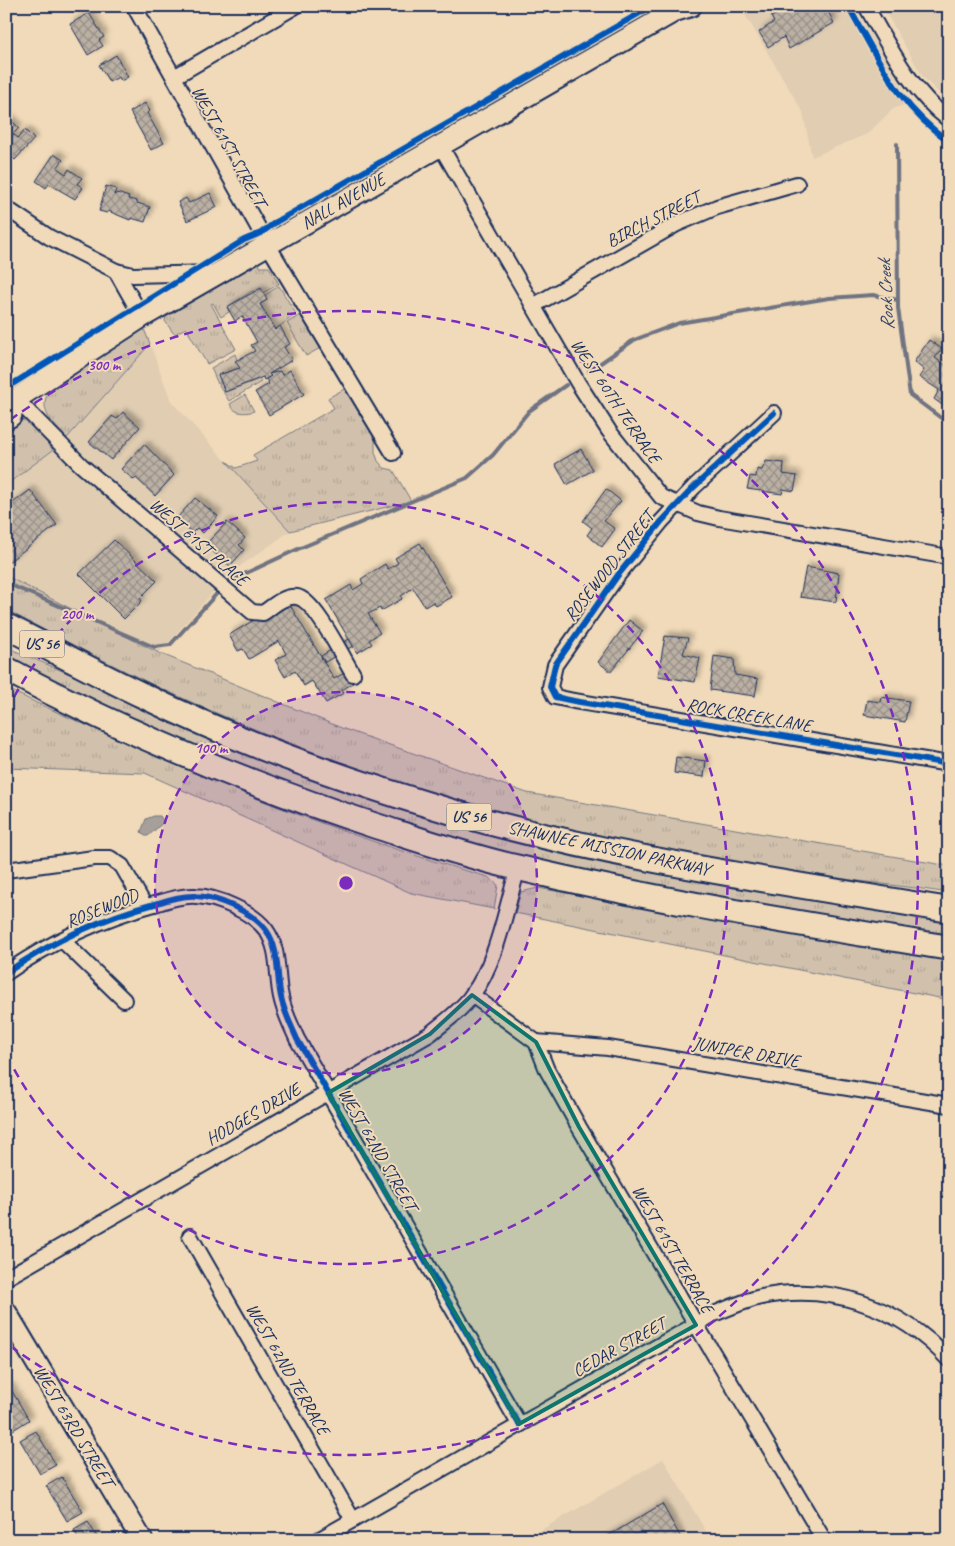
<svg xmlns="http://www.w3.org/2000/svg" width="955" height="1546" font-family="Caveat,sans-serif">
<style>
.built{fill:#e0cdb2}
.grass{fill:url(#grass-tufts);stroke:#767885}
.water{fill:#a7a09a;stroke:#6f7382}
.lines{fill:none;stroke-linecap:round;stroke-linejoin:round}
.stream{stroke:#6f7382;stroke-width:4}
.building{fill:url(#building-cross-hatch);stroke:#1b2f5e;filter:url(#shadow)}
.minor-casing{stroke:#1b2f5e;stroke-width:18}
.secondary-casing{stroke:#1b2f5e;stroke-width:24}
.trunk-casing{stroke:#1b2f5e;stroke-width:28}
.minor{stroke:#f0dab9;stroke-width:14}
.secondary{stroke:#f0dab9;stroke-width:20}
.trunk{stroke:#f0dab9;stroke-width:24}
.cycleway-casing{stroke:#f0dab9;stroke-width:9}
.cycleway{stroke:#0057b8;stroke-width:6}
.marked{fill:#0f766e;fill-opacity:0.2;stroke:#0f766e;stroke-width:4;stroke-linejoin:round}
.ring{fill:none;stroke:#7b2cbf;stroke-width:2.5;stroke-dasharray:9 6}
.labels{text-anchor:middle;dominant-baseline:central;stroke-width:4;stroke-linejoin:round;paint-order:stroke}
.shield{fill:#f0dab9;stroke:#5b6279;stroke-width:1}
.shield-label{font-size:16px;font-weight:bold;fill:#1b2f5e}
.street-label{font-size:18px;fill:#1b2f5e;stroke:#f0dab9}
.water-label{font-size:19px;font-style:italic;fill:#37466a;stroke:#f0dab9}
.centre{fill:#7b2cbf;stroke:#f0dab9;stroke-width:2.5}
.ring-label{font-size:15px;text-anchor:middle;font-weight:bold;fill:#7b2cbf;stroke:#f0dab9;stroke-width:4;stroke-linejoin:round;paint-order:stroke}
</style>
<defs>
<pattern id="grass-tufts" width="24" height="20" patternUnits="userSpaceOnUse" patternTransform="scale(1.25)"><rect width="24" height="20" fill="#d1c1ac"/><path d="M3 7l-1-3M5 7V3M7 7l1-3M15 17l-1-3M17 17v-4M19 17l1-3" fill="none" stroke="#b3a696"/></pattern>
<pattern id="building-cross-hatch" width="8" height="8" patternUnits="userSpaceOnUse" patternTransform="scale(1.25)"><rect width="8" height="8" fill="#bbb0a3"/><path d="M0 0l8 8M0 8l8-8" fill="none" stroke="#979088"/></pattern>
<filter id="shadow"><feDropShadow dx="4" dy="-4" stdDeviation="2.5" flood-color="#0004"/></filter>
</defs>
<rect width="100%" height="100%" fill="#f0dab9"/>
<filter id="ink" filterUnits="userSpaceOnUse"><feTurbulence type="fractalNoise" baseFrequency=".02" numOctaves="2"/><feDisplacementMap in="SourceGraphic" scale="10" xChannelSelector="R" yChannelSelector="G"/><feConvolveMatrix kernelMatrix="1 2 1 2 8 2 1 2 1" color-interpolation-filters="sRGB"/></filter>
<g filter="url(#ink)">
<!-- built -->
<g class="built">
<path d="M740,6H853L911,102L893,109L867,134L812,157L803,112Z"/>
<path d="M882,6H949V103L923,77Z"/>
<path d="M150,344L171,401L290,531L225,577L205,565L86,459L67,438Z"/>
<path d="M53,450L214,591L159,653L6,576V485Z"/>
<path d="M663,1459L711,1540H524Z"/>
</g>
<!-- grass -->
<g class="grass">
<path d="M259,263L260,267H269L279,284L263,293L252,291L227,307L229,312L221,317L213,303L211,304L236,349L207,364L186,328L174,334L165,321L166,317Z"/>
<path d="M279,286L296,314L275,330L260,304L267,300L265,295Z"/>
<path d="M303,313L322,347L306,356L287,323Z"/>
<path d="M144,329L150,344L67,438C56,426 39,413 47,395L97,357Z"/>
<path d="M235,354L240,368L219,375L221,382L218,384L211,368Z"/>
<path d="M259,379L261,382L229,401L219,385L222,383L225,392Z"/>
<path d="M346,388L375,437V452L378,461L384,468L393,470L411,501L290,531L226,461L236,468L257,461L253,455L334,408L328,398Z"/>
<path d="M245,395L254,411C245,414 234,414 230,404Z"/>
<path d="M19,418L31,424L53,450L6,485V423Z"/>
<path d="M6,576L159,653L344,729L527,793L949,866V893C908,886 866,883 825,876C732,862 638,846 547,823C428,794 310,755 198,705C133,677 70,643 6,610Z"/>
<path d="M6,647L298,771L949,920V937C809,914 666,895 528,860C347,814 170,747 6,657Z"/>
<path d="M6,688C43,707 82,723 120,740C239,794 362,842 488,877L498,885L494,909L411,893L145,773L6,768Z"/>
<path d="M538,888L949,961V1000L515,913L521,892Z"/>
</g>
<!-- water -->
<path class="water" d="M154,816H160L164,822L148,836H145L141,832L146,819Z"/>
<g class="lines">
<!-- stream -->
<g class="stream">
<path d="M897,144L898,308L910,395L949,424"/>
<path d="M589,371L634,340L679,323L829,298L873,295L898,300"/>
<path d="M6,583L154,647L170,645L221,589"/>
<path d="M226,584L229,581L298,549L467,478L493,455L529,411L566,385"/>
</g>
</g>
<!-- building -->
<g class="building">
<path d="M790,6H825L834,23L789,49L784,37L768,47L759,32L774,22L771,17Z"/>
<path d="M89,13L104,37L99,40L103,46L88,55L70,24Z"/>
<path d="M116,55L128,77L121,81L119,77L109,82L99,65Z"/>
<path d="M145,103L150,111L147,113L164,143L151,150L130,112Z"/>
<path d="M9,118L19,128L13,134L18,138L25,130L34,139L15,160L6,152V121Z"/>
<path d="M54,154L63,160L57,168L66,174L69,169L82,178L77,184L83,188L75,199L49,184L46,188L36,181Z"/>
<path d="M106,186L116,189L114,195L117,193L129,197L128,199L137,201V203L150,207L145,222L131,218L130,220L108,211L107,213L99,211Z"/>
<path d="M210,193L217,207L187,221L178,202L186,198L189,203Z"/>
<path d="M261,288L267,300L260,304L275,330L280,326L290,344L284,347L292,360L269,374L271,376L264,380L263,377L225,392L218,375L240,368L235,361L255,351L251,345L257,342L242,316L235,321L227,307Z"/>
<path d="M929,340L942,349L935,358L949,368V410L934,399L939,390L919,377L924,370L914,362Z"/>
<path d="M290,370L304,394L269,415L255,392L269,384L266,379L271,376L269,374L280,371L282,375Z"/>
<path d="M123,412L140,427L111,460L89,442L112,416L117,419Z"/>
<path d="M144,444L174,475L155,496L136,478L134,480L121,469Z"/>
<path d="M581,449L593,470L567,485L555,464Z"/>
<path d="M766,461L784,463L783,474L797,476L794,491L783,489L782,494L747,489L750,476L756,477L757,469L762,470Z"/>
<path d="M606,489L621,501L604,521L615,529L602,547L587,535L592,528L583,521Z"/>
<path d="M30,490L57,525L6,564V508Z"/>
<path d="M195,498L218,516L203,533L197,528L192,533L176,519Z"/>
<path d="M227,522L245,538L239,545L244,550L230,566L205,545Z"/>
<path d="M114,540L157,581L140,598L142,601L124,619L79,574Z"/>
<path d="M420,543L452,597L436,606L433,602L425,607L413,588L401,596L402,599L381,611L380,608L368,614L380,633L369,640L372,644L357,653L326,600L351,585L353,590L363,584L361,579L385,564L388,569L398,563L395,558Z"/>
<path d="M806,567L839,573L836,602L800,597Z"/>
<path d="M287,600L334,679L346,672L353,683L342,690L344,693L326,703L312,681L304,686L295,671L285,677L275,660L286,654L279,641L249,659L243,649L238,651L229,635Z"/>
<path d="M629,620L643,631L611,672L598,662Z"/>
<path d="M665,636L688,638L683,654L700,658L695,682L658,676Z"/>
<path d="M349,639L353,646L325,662L321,656Z"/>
<path d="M714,656L734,659L735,675L758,679L755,696L710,690Z"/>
<path d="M881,697L909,701L905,722L864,715L867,700L880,702Z"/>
<path d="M676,757L706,761L704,777L674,773Z"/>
<path d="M9,1386L29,1420L13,1430L6,1420V1388Z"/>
<path d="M36,1431L56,1465L40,1474L20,1440Z"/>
<path d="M62,1477L83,1512L67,1521L46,1486Z"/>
<path d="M662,1504L681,1538L601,1540Z"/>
<path d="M88,1522L99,1540H79L74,1530Z"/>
</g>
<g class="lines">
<defs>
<g id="minor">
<path d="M134,6L268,245L393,453"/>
<path d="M866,6C890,48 910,90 949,120"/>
<path d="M174,77L296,6"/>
<path d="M440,145L578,383L609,431L661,497L698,513L719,518L949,557"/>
<path d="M6,208L49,237L116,271L133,275L213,273"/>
<path d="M116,271L142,317"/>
<path d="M533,306L677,224L717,207L797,184"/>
<path d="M16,399L81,465L252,612L263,613C272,607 284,595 297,597C315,600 343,658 353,674"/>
<path d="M774,413L694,487L661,522L618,575L555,665L550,687L555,697L574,701L949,764"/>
<path d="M6,870L94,858H110L122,866L145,906"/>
<path d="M62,940L124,1000"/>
<path d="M6,973C52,941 105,917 158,903C170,899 183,895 196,896C217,897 253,912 266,930C280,949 276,975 281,997C284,1012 291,1025 297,1039L519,1424"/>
<path d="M472,995L536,1042L547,1070L579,1127L824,1540"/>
<path d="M536,1042L608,1048L949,1105"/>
<path d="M190,1236L353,1520"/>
<path d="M6,1278L430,1034C444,1022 461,1011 472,995C497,962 506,908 518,868"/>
<path d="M318,1540L714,1314C728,1308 742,1302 757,1298C828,1281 901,1307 949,1360"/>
</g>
<g id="secondary">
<path d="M6,400L16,399L142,317L675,11L691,6"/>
<path d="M6,419L11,416L16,399"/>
<path d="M6,1312L142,1540"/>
</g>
<g id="trunk">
<path d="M6,626C52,649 97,674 144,696C243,744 350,782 456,813C617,860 784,882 949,910"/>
<path d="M6,669C125,733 248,784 376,826C423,841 470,857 519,868C661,902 805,924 949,948"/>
</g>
</defs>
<!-- minor casing -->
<use href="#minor" class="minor-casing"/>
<!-- secondary casing -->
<use href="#secondary" class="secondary-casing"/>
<!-- trunk casing -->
<use href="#trunk" class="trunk-casing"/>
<!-- minor -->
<use href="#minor" class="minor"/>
<!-- secondary -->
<use href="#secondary" class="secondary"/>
<!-- trunk -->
<use href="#trunk" class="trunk"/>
<defs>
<g id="cycleway">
<path d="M848,6C878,58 898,107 949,141"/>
<path d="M6,388L244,240L261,233L276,222L652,6"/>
<path d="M774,413L694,487L661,522L618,575L555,665L550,687L555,697L574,701L949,764"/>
<path d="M6,973C52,941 105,917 158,903C170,899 183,895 196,896C217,897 253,912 266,930C280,949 276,975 281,997C284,1012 291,1025 297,1039L519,1424"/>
</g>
</defs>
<!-- cycleway casing -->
<use href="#cycleway" class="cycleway-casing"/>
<!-- cycleway -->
<use href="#cycleway" class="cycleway"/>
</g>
</g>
<!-- marked area -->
<path class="marked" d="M472,995L536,1042L579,1127L696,1325L519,1424L328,1093L430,1034Z"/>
<!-- distance rings -->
<circle cx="346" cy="883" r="191" fill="#7b2cbf" fill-opacity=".12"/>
<g class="ring">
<circle cx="346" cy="883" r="191"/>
<path d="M7 710A381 381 0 1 1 7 1056"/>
<path d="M10 420A572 572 0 1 1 10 1346"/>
</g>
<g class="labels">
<!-- shield labels -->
<g class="shield">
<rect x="19.5" y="630.5" width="45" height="27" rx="4"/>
<rect x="446.5" y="803.5" width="45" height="27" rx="4"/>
</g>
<g class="shield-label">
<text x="42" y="644">US 56</text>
<text x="469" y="817">US 56</text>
</g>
<!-- street labels -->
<g class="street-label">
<text transform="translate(229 146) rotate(61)">WEST 61ST STREET</text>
<text transform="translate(343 201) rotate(-30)">NALL AVENUE</text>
<text transform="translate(653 219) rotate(-27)">BIRCH STREET</text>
<text transform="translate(616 401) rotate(56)">WEST 60TH TERRACE</text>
<text transform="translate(199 542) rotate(41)">WEST 61ST PLACE</text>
<text transform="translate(609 566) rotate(-52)">ROSEWOOD STREET</text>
<text transform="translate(749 715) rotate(10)">ROCK CREEK LANE</text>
<text transform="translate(609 848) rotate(12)">SHAWNEE MISSION PARKWAY</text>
<text transform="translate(102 908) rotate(-22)">ROSEWOOD</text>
<text transform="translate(746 1052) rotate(10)">JUNIPER DRIVE</text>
<text transform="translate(253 1114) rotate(-30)">HODGES DRIVE</text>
<text transform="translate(378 1149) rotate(60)">WEST 62ND STREET</text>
<text transform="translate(673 1249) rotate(60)">WEST 61ST TERRACE</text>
<text transform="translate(619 1347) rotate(-29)">CEDAR STREET</text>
<text transform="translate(288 1369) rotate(60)">WEST 62ND TERRACE</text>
<text transform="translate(74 1426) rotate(59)">WEST 63RD STREET</text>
</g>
<!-- water labels -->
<g class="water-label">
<text transform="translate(886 295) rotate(-93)">Rock Creek</text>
</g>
</g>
<circle cx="346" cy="883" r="8" class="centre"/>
<g class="ring-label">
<text x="104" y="370">300 m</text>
<text x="77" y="619">200 m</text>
<text x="211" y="753">100 m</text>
</g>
<!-- margin -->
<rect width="955" height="1546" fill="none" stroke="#f0dab9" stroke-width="25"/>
<rect x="12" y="12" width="930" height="1521" fill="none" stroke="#1b2f5e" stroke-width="2" filter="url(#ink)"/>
</svg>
